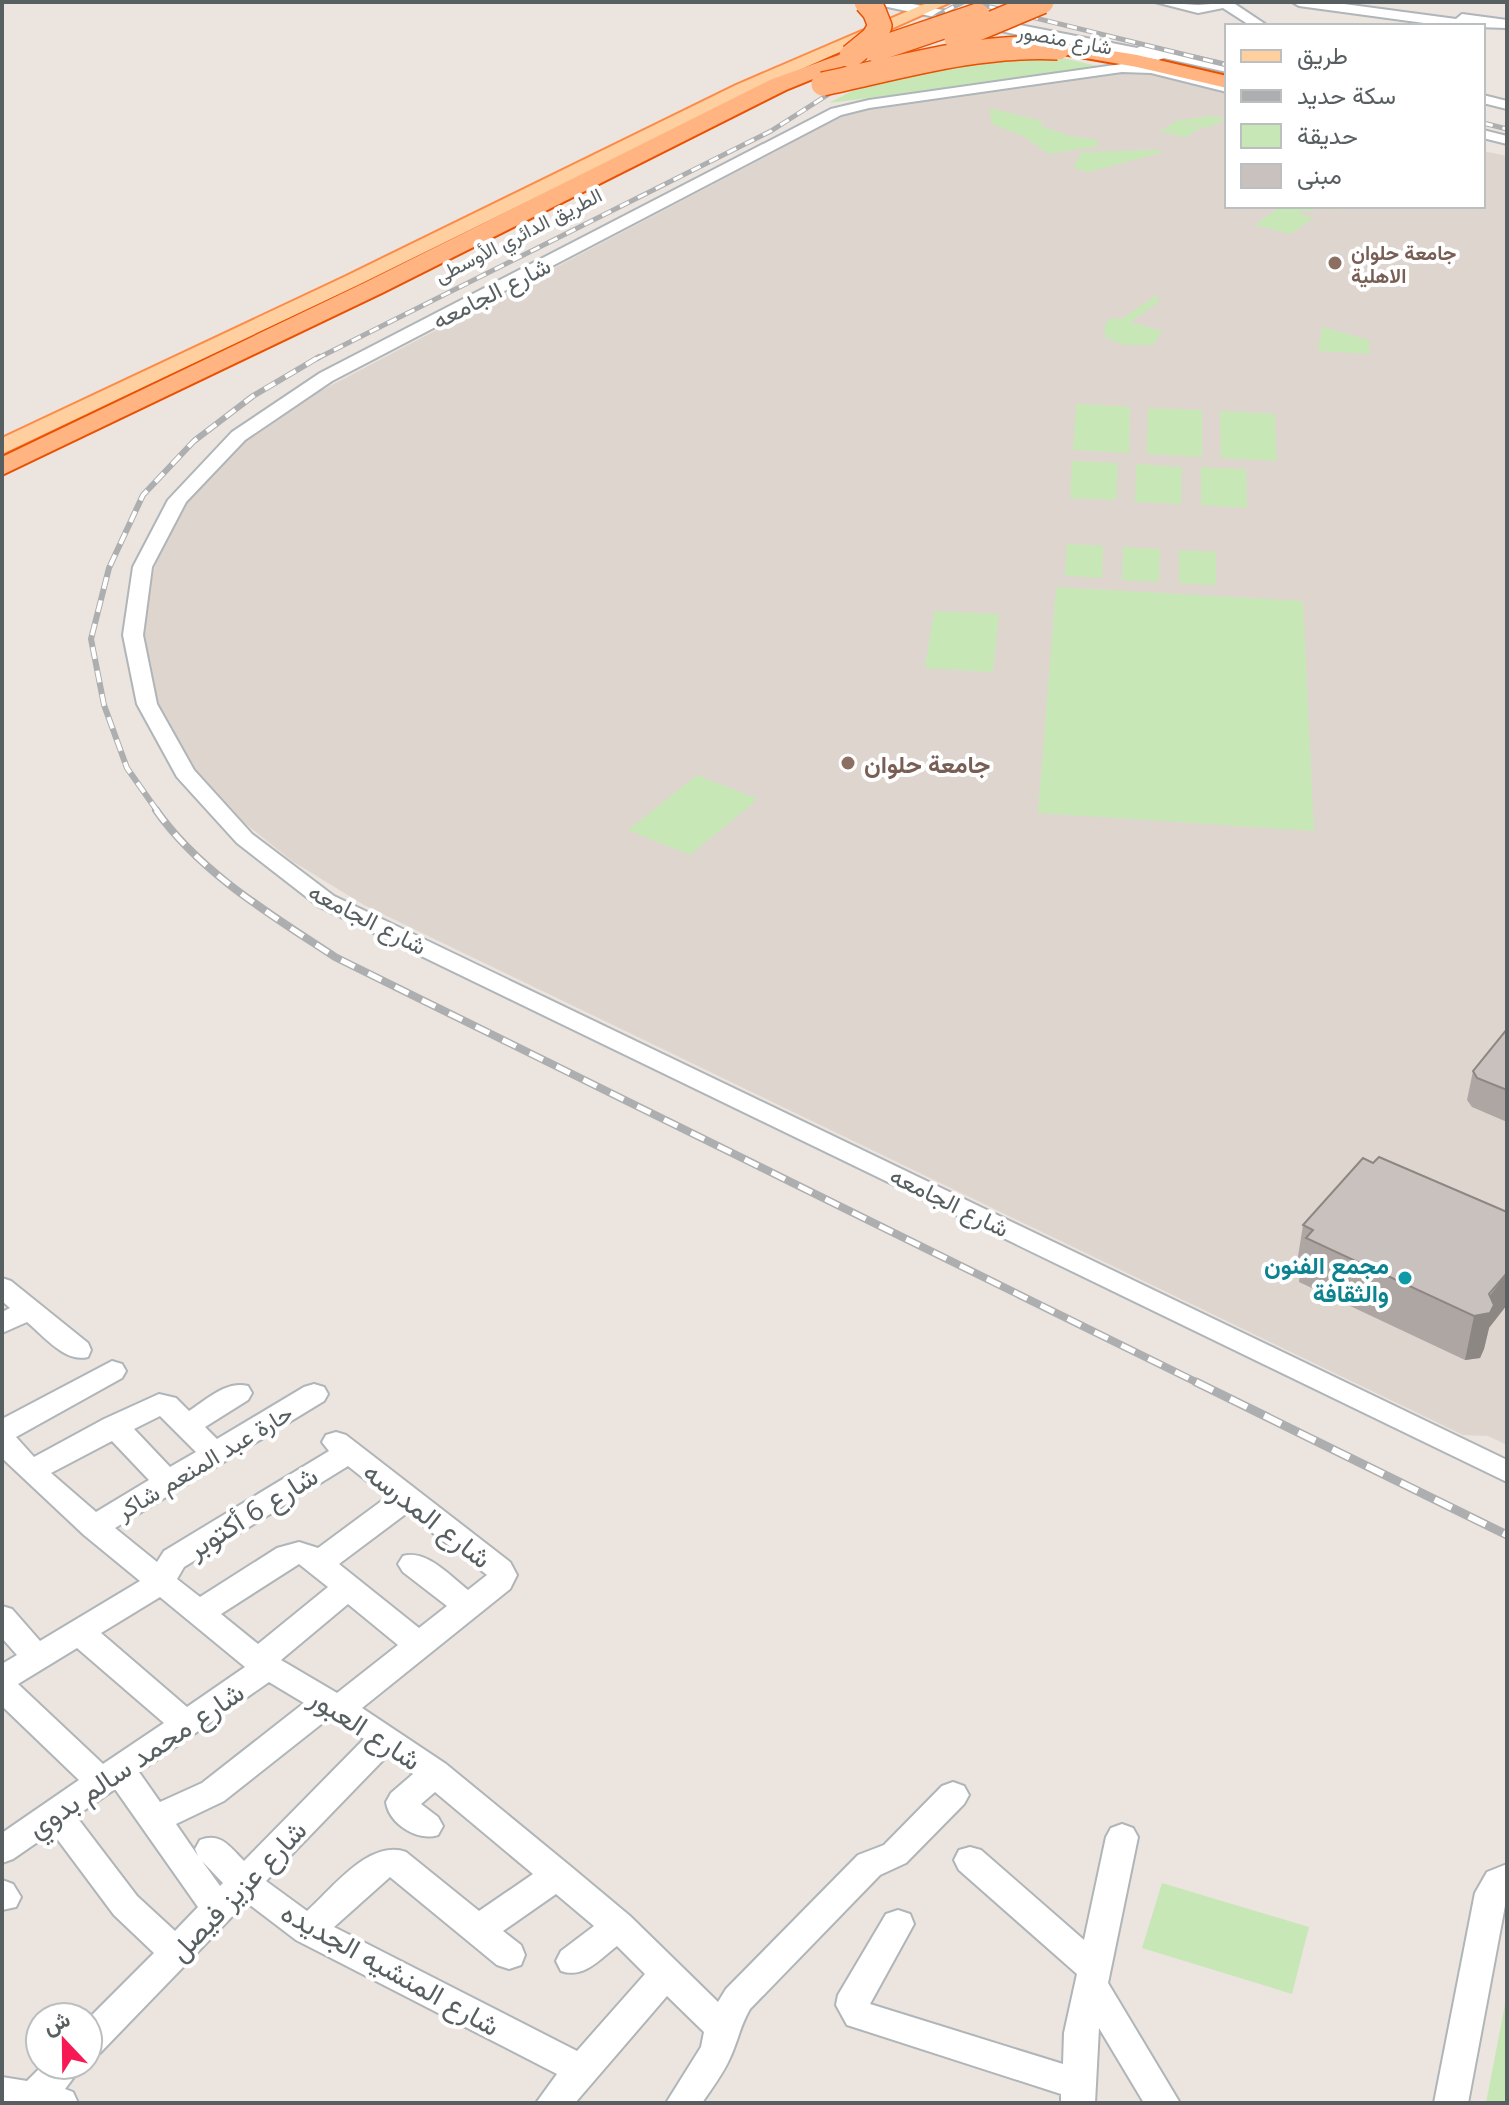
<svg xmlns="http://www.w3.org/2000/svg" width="1509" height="2105" font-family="'Open Sans',Vazirmatn,sans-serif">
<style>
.education{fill:#dfd5cf}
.green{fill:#c8e7b7}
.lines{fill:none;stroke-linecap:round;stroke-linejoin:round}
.minor-casing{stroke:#afb5b8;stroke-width:4}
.major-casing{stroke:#fd8b46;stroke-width:4}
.highway-casing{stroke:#ea5000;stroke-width:4}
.minor{fill:#fff;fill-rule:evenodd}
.major{fill:#ffcfa0;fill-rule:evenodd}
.highway{fill:#ffb482;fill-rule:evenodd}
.rail-far3-casing{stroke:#adaeaf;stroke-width:5}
.rail-far2-casing{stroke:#adaeaf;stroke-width:6}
.rail-far1-casing{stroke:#adaeaf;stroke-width:8}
.rail-casing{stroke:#adaeaf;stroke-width:9}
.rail-far3{stroke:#fff;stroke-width:3;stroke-dasharray:10;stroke-linecap:butt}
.rail-far2{stroke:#fff;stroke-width:4;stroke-dasharray:12;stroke-linecap:butt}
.rail-far1{stroke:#fff;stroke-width:5;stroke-dasharray:15;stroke-linecap:butt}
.rail{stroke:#fff;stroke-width:6;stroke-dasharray:19;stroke-linecap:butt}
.highway-bridge-casing{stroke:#ea5000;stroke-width:26;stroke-linecap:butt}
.highway-bridge{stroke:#ffb482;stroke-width:23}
.wall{fill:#ada6a3}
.shaded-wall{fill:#8d8784}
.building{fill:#c9c1bd;stroke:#8d8784;stroke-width:2}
.education-dot{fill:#8d6e63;stroke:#fff;stroke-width:3}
.culture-dot{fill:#0f9aa8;stroke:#fff;stroke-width:3}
.labels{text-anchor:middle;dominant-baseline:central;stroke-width:8;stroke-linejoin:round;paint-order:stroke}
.far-street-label{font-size:20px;fill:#575f61;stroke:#fff}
.far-education-label{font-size:20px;font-weight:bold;fill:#785e54;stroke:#fff;text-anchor:start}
.street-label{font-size:24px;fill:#575f61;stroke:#fff}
.education-label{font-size:24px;font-weight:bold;fill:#785e54;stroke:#fff;text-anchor:start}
.culture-label{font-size:24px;font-weight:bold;fill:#0d838f;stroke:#fff;text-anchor:end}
.near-street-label{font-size:28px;fill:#575f61;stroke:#fff}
</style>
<rect width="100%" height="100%" fill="#ece4de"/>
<!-- education -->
<path class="education" d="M1125,71L1149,73L1227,93V206H1483V151L1507,156V1445L1488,1436L1463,1435L364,905L292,861L232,813L194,770L158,708L148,674L143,618L149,584L163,544L189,494L232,451L311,396L775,152L833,117L862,109Z"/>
<!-- green -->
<g class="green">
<path d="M1024,49L1106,68L829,103L886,73Z"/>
<path d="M989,108L1042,121L1041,126L1070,136L1097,140L1099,146L1049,154L1023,136L992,124Z"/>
<path d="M1208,116L1225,118C1212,131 1200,124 1187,137L1167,134L1178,127L1206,125C1183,122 1175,132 1158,133L1176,121Z"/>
<path d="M1156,150L1164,152L1088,172L1073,168L1082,152Z"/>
<path d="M1281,206H1341L1337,210L1319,206L1312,211H1302L1299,214L1313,218L1291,234L1255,225Z"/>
<path d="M1157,295L1159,302L1130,322L1162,331L1153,345H1124L1105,337V324L1111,318L1121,319Z"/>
<path d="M1322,327L1369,340L1370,354L1318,351Z"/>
<path d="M1076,404L1130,407L1129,453L1073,450Z"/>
<path d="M1148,408L1202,410V457L1147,454Z"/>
<path d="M1220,411L1275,414L1277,461L1221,458Z"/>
<path d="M1072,461L1118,463L1116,500L1070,498Z"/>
<path d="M1136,464L1182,467L1181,504L1135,502Z"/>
<path d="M1201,467L1246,469L1247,508L1201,505Z"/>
<path d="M1067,544L1103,546L1102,578L1065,576Z"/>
<path d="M1123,547L1160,549L1159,582L1122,580Z"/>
<path d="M1179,550L1216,552V585L1179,583Z"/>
<path d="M1056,587L1303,601L1314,831L1038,813Z"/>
<path d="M934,611L999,614L993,672L925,668Z"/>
<path d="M697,775L758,799L690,855L628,830Z"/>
<path d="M1162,1883L1309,1927L1292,1994L1142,1948Z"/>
<path d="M1507,1994V2103H1486Z"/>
</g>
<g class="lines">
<defs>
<g id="minor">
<path d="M876,2H902L1137,48L1143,45L1227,64V72L1164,58L1158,60L1043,40L883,6Z"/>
<path d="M1155,2L1198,5L1237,2L1235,4L1268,26H1251L1223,8L1198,13Z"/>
<path d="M1292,2H1329L1456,19L1462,14L1507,20V28L1446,26L1299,6Z"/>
<path d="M1122,64L1151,65L1227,84V92L1151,73L1122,72L869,108L841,115L332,381L245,440L186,502L152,567L143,635L157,704L194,770L252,834L334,896L1507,1460V1482L318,906L237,843L177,777L137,704L123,635L133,567L168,500L232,432L320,373L831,109L869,100Z"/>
<path d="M1483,95L1507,101V109L1483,103Z"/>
<path d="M1483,130L1507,136V144L1483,138Z"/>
<path d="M2,1278L11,1281L88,1343L91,1350L88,1357C65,1363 44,1336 27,1322L2,1333V1312L10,1308L2,1301Z"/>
<path d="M112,1361L122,1364L126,1371L122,1378L16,1437L34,1457L104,1419L159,1394L176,1398L189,1411C206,1400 227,1380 248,1386L252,1393L248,1400L205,1427L217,1439L304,1387L314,1384L324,1387L328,1394L324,1401L115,1528L157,1562L164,1551L329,1451L322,1442L326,1435L336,1432L346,1435L510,1562L517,1575L510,1589L362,1708L446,1764L569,1865L630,1916L718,2002L726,1989L858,1855L884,1845L942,1786L953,1782L964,1786L969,1795L964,1804L906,1863L880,1875L750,2009C740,2026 738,2041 730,2058C723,2074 712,2088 702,2103H666L701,2047L704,2032L667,1996L575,2103H536L557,2074L296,1940L246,1902L100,2053L88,2057V2019L154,1953L114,1915L52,1832L13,1859L2,1863V1833L79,1780L2,1706V1664L17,1655L2,1638V1606L12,1609L40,1641L140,1581L84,1535L2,1458V1419ZM160,1416L196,1452L170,1467L134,1429ZM112,1441L149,1480L96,1512L51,1473ZM348,1466L387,1497L318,1548L299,1542L277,1548L200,1597L177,1579L184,1567ZM407,1513L487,1575L468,1590C450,1576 426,1549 403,1556L398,1564L403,1572L447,1606L419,1628L339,1564ZM299,1564L328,1587L258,1644L221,1614ZM160,1597L245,1667L187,1707L101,1633ZM348,1604L398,1645L337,1693L281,1660ZM77,1648L164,1723L103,1764L18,1684ZM269,1682L304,1703L202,1783L160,1802L139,1772ZM329,1718L364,1739L244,1861C230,1847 221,1832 200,1840L195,1849L198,1856L176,1824L224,1801ZM388,1755L413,1774L391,1793L386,1802C389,1824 418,1842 438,1835L443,1826L438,1817L421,1804L435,1792L533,1874L479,1911L406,1852C369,1839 333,1888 307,1911L266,1881ZM115,1789L198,1907L175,1931L137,1896L76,1816ZM202,1861L223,1883L220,1886ZM390,1877L497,1965L509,1969L521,1965L525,1955L521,1945L503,1931L556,1894L594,1926L561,1951L556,1961L561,1971C584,1979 600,1959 617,1946L645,1974L577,2051L334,1927Z"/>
<path d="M1122,1824L1133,1828L1138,1837L1108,1983L1180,2103H1144L1099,2028L1095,2103H1061V2094L847,2025L836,2005L838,1995L886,1914L898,1910L910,1914L914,1924L870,2004L1063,2064L1064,2033L1077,1974L959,1870L954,1860L959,1850L970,1847L981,1850L1084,1940L1106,1837L1111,1828Z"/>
<path d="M1507,1864V1895L1468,2103H1434L1475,1893L1487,1872Z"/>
<path d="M2,1880L13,1884L21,1897L16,1907L2,1910Z"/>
<path d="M43,2065H83L65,2089L73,2092L78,2103H2V2077L27,2081Z"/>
</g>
<path id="major" d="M929,2H951L748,93L358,285L2,454V438L344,277L736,85Z"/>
<g id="highway">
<path d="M1058,42L1137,55L1227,76V88L1137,67L1051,52L1047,48L1051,44Z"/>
<path d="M850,51L857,53L861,57L857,61L786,90L382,293L2,475V457L364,283L770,80Z"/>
</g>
</defs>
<!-- minor casing -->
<use href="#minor" class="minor-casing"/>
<!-- major casing -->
<use href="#major" class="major-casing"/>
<!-- highway casing -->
<use href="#highway" class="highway-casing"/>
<!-- minor -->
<use href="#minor" class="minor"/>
<!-- major -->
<use href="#major" class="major"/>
<!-- highway -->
<use href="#highway" class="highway"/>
<defs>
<g id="rail-far3">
<path d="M970,2L1227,65"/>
<path d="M1483,123L1507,129"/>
<path d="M316,359L771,131L832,92L938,15L963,2"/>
</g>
<path id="rail-far2" d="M158,812L127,768L104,705L91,639L109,568L143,495L194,441L253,396L319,357"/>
<path id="rail-far1" d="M156,810C200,873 273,916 335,957L1200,1384"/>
<path id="rail" d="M1196,1382L1507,1535"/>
</defs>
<!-- rail-far3 casing -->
<use href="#rail-far3" class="rail-far3-casing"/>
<!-- rail-far2 casing -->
<use href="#rail-far2" class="rail-far2-casing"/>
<!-- rail-far1 casing -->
<use href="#rail-far1" class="rail-far1-casing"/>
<!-- rail casing -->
<use href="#rail" class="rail-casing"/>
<!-- rail-far3 -->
<use href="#rail-far3" class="rail-far3"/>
<!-- rail-far2 -->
<use href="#rail-far2" class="rail-far2"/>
<!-- rail-far1 -->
<use href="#rail-far1" class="rail-far1"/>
<!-- rail -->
<use href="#rail" class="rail"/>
<defs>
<g id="highway-bridge">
<path d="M956,38L1042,2"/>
<path d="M875,50L978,15"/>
<path d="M851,56L873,38L880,26L874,11L866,2"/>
<path d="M823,84C902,67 977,44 1058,48"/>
</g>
</defs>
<!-- highway-bridge casing -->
<use href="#highway-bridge" class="highway-bridge-casing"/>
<!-- highway-bridge -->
<use href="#highway-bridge" class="highway-bridge"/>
</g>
<!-- wall -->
<g class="wall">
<path d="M1507,1029V1122L1472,1107L1467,1100L1473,1071Z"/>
<path d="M1373,1163L1489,1328L1484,1349L1480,1358L1465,1360L1299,1282L1300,1271L1296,1269L1303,1225Z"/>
</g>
<!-- shaded-wall -->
<path class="shaded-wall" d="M1507,1273V1305L1489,1328L1484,1349L1480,1358L1465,1360L1474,1316Z"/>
<!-- building -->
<g class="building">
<path d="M1507,1029V1090L1477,1078L1473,1071Z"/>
<path d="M1379,1157L1507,1212V1273L1489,1294L1494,1305L1490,1313L1474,1316L1306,1238L1313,1230L1303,1225L1363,1158L1373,1163Z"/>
</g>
<!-- markers -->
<g class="education-dot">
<circle cx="1335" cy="263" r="8"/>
<circle cx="848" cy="763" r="8"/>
</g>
<circle class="culture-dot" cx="1405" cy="1278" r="8"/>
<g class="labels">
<!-- far-street labels -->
<g class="far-street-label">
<text transform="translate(1065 39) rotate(10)">شارع منصور</text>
<text transform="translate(518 235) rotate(-27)">الطريق الدائري الأوسطى</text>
</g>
<!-- far-education labels -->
<g class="far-education-label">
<text x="1351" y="252">جامعة حلوان<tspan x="1351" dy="23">الاهلية</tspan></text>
</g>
<!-- street labels -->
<g class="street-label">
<text transform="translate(491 292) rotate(-27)">شارع الجامعه</text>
<text transform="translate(368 918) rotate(27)">شارع الجامعه</text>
<text transform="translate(950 1201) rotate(26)">شارع الجامعه</text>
<text transform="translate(204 1461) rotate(-31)">حارة عبد المنعم شاكر</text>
</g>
<!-- education labels -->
<g class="education-label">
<text x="864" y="763">جامعة حلوان</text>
</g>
<!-- culture labels -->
<g class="culture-label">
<text x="1389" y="1264">مجمع الفنون<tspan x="1389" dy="28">والثقافة</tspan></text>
</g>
<!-- near-street labels -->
<g class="near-street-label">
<text transform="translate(252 1511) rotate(-32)">شارع 6 أكتوبر</text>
<text transform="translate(428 1514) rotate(38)">شارع المدرسه</text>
<text transform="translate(366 1728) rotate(33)">شارع العبور</text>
<text transform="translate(135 1759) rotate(-34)">شارع محمد سالم بدوي</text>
<text transform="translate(237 1890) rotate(-46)">شارع عزيز فيصل</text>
<text transform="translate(391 1968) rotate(29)">شارع المنشيه الجديده</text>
</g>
</g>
<!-- border -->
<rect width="1509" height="2105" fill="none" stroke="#575f61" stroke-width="8"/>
<!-- legend -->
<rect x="1225" y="24" width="260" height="184" fill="#ffffff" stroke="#bcbfc0" stroke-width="2"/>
<rect x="1241" y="50" width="40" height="12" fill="#ffcfa0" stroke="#bcbfc0" stroke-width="2"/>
<text x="1297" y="64" font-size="24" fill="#575f61">طريق</text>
<rect x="1241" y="90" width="40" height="12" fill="#adaeaf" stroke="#bcbfc0" stroke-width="2"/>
<text x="1297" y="104" font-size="24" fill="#575f61">سكة حديد</text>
<rect x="1241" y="124" width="40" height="24" fill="#c8e7b7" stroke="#bcbfc0" stroke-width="2"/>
<text x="1297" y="144" font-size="24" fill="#575f61">حديقة</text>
<rect x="1241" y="164" width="40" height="24" fill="#c9c1bd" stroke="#bcbfc0" stroke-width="2"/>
<text x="1297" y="184" font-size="24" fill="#575f61">مبنى</text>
<!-- north arrow -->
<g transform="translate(64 2041) rotate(338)"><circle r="38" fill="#ffffff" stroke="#bcbfc0" stroke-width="2"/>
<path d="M0-6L14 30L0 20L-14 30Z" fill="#f71954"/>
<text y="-12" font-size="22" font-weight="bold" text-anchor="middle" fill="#575f61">ش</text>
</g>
</svg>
